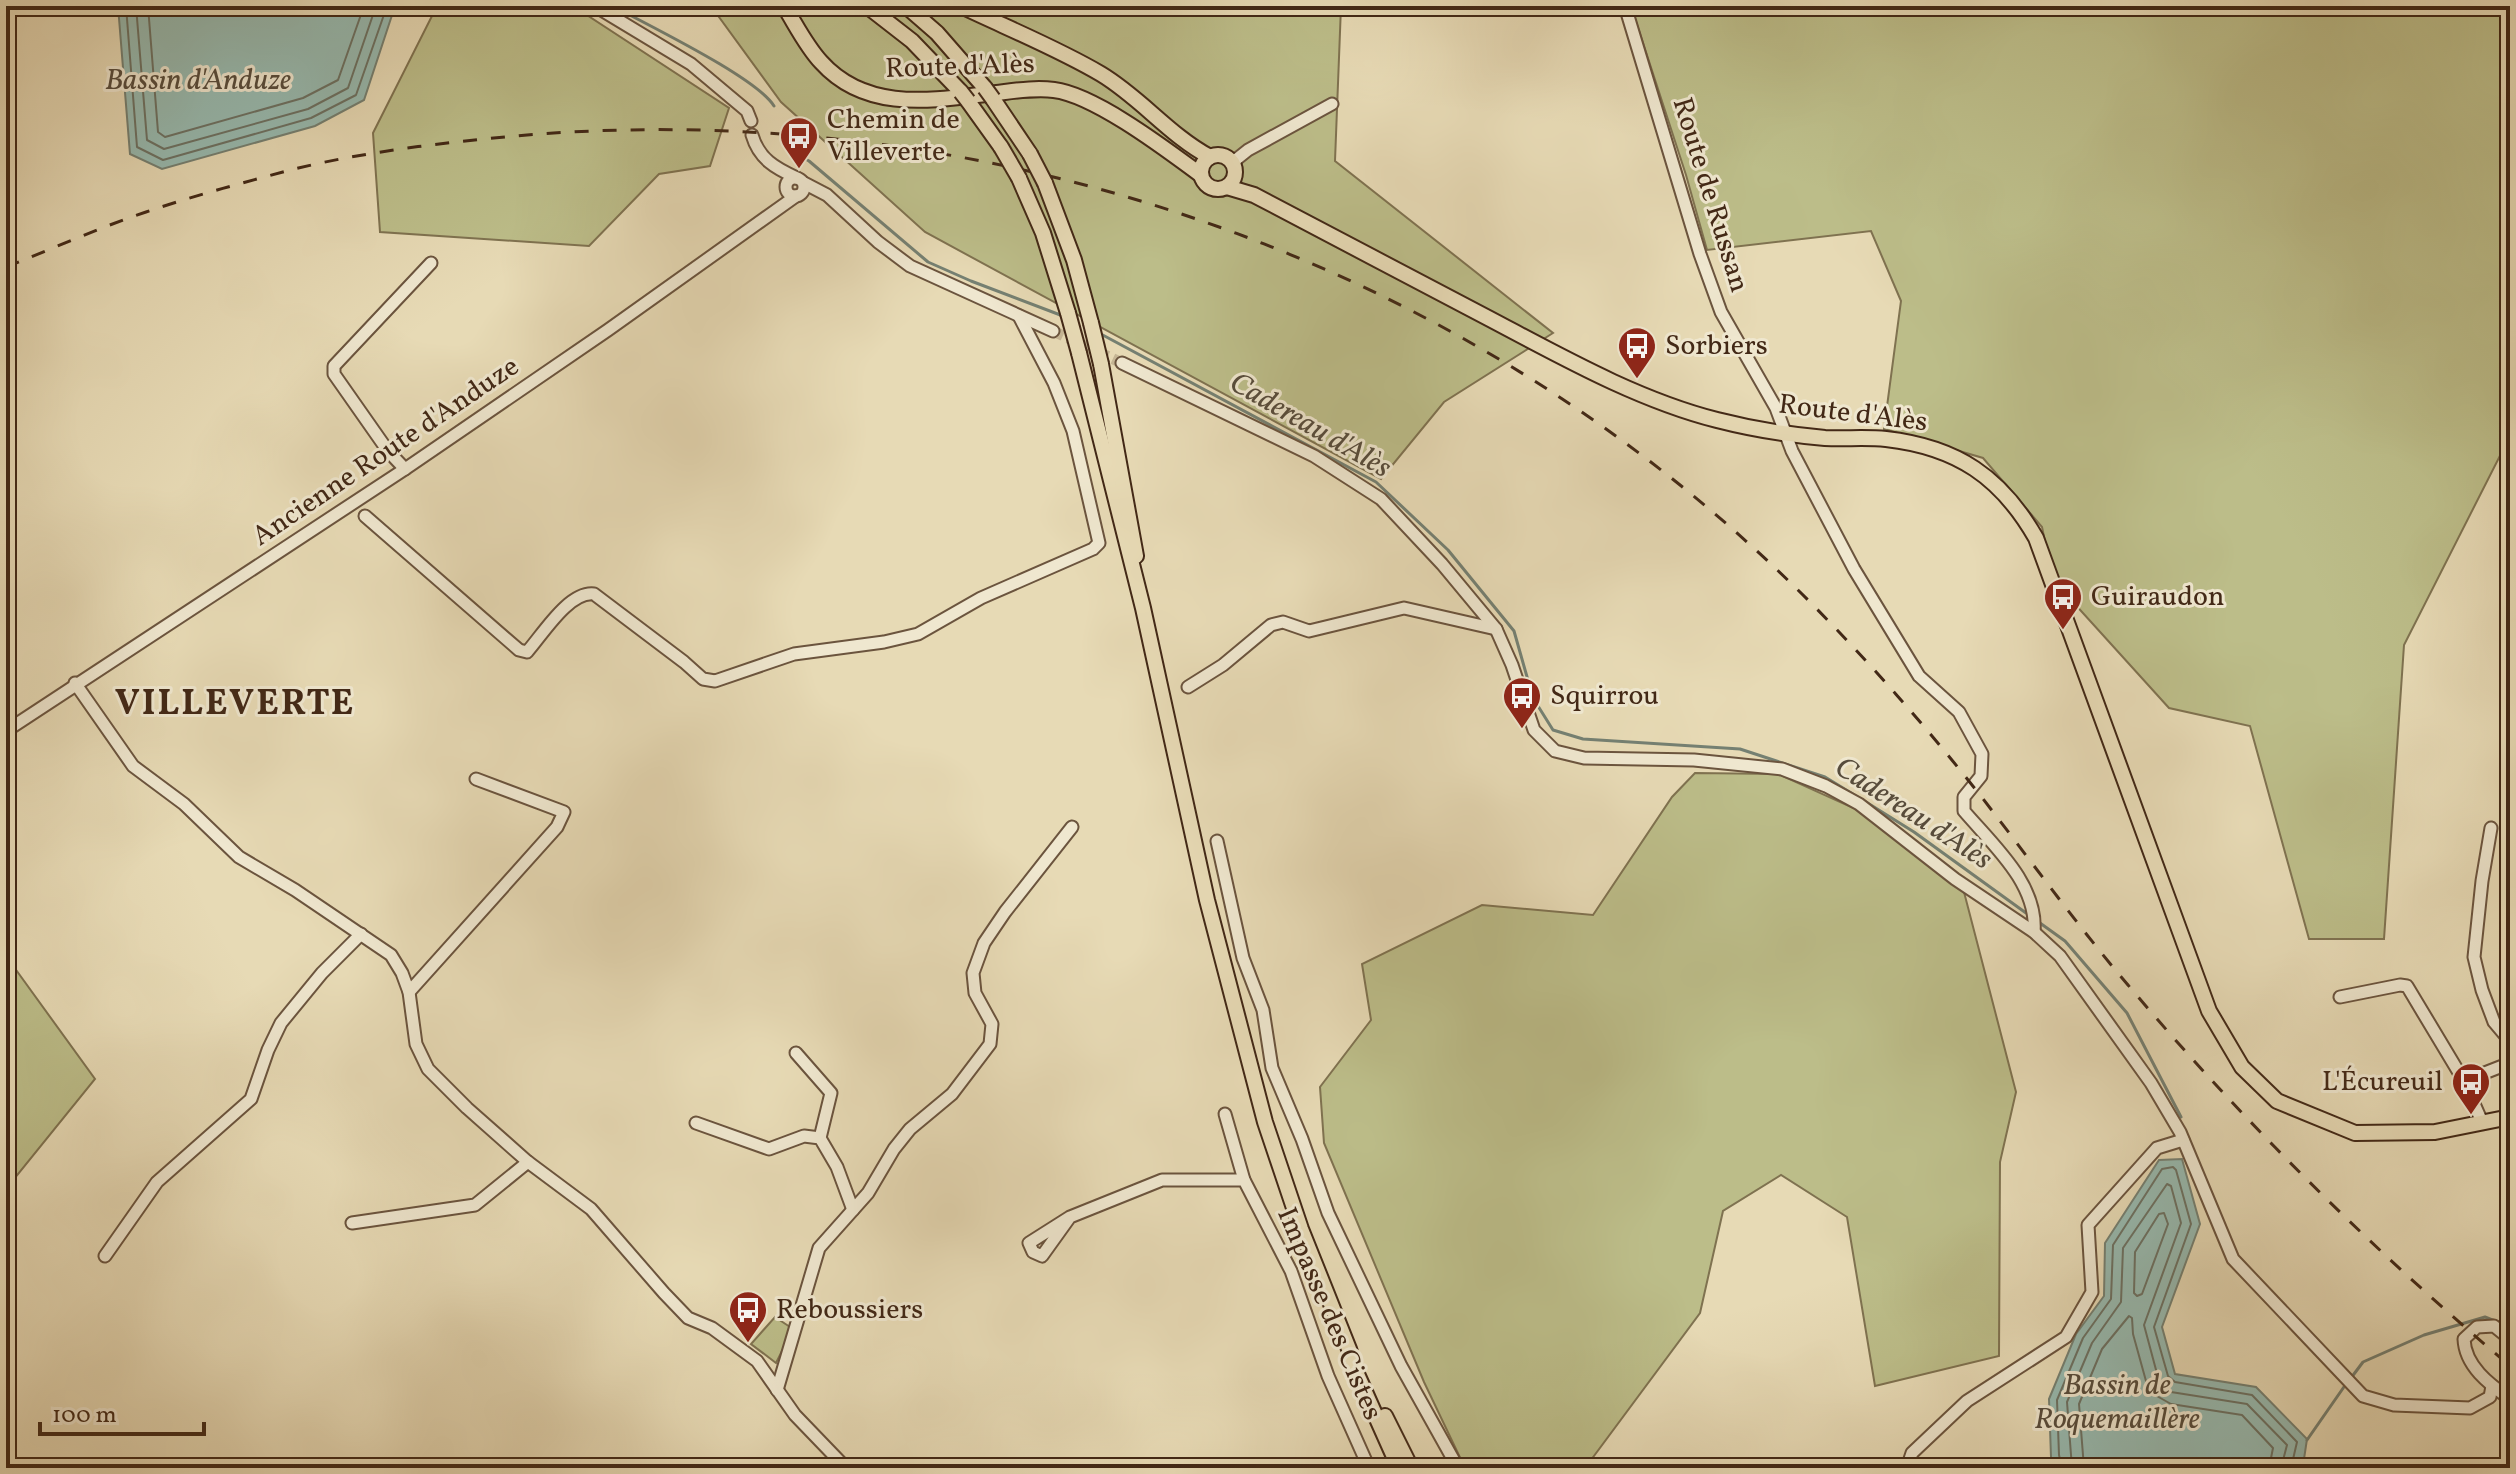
<svg xmlns="http://www.w3.org/2000/svg" width="2516" height="1474" font-family="Vollkorn,serif">
<style>
.green{fill:#bcbd89;stroke:#7f7250;stroke-width:2}
.water{fill:#97bab0;stroke:#758072;stroke-width:2}
.lines{fill:none;stroke-linecap:round;stroke-linejoin:round}
.shore{stroke:#6c7163;stroke-width:2}
.stream{stroke:#758072;stroke-width:3}
.minor-tunnel{stroke:#c6b695;stroke-width:11;stroke-dasharray:11 5.5;stroke-linecap:butt}
.minor-casing{stroke:#6b543e;stroke-width:15}
.major-casing{stroke:#422816;stroke-width:18}
.minor{stroke:#efe7cf;stroke-width:11}
.major{stroke:#e7dab5;stroke-width:14}
.rail{stroke:#422816;stroke-width:3;stroke-dasharray:14 14;stroke-linecap:butt}
.major-bridge-casing{stroke:#422816;stroke-width:18;stroke-linecap:butt}
.major-bridge{stroke:#e7dab5;stroke-width:14}
.labels{text-anchor:middle;dominant-baseline:central;stroke-width:6;stroke-linejoin:round;paint-order:stroke}
.street-label{font-size:28px;fill:#422816;stroke:#efe7cf}
.poi-label{font-size:28px;fill:#422816;stroke:#efe7cf;text-anchor:start}
.water-label{font-size:30px;font-style:italic;fill:#574c3c;stroke:#efe7cf}
.district-label{font-size:36px;font-weight:bold;letter-spacing:2px;fill:#422816;stroke:#efe7cf}
</style>
<rect width="100%" height="100%" fill="#e7dab5"/>
<filter id="stains"><feTurbulence type="fractalNoise" baseFrequency=".0025" numOctaves="4"/><feColorMatrix values="0 0 0 0 .2 0 0 0 0 .09 0 0 0 0 .02 0 0 0 .5 -.17"/></filter>
<radialGradient id="worn" r=".72"><stop offset=".6" stop-color="#630" stop-opacity="0"/><stop offset="1" stop-color="#630" stop-opacity=".3"/></radialGradient>
<!-- green -->
<g class="green">
<path d="M437,6H573L729,108L710,166L659,174L589,246L380,232L373,133Z"/>
<path d="M711,6H1341L1335,161L1553,333L1444,402L1381,479L925,232L781,102Z"/>
<path d="M1631,6H2510V436L2404,645L2384,939H2309L2250,726L2169,708L2053,580L2042,527L1983,458L1884,429L1901,301L1871,231L1707,250L1686,175Z"/>
<path d="M1695,773L1778,774L1858,810L1964,892L2016,1092L2000,1162L1999,1356L1875,1386L1847,1217L1781,1175L1723,1211L1700,1313L1585,1468H1465L1424,1382L1324,1143L1320,1087L1371,1020L1362,964L1482,905L1593,915L1672,797Z"/>
<path d="M6,956L95,1079L6,1189Z"/>
<path d="M775,1317L793,1329L776,1363L751,1344Z"/>
</g>
<!-- water -->
<g class="water">
<path d="M118,6H395L364,100L315,126L162,169L130,154Z"/>
<path d="M2182,1159L2200,1224L2162,1327L2175,1374L2256,1387L2307,1439L2304,1459L2297,1468H2055L2051,1457L2049,1399L2076,1334L2104,1296L2105,1243L2159,1160Z"/>
</g>
<g class="lines">
<!-- shore -->
<g class="shore">
<path d="M126,6L137,147L163,160L311,118L356,95L387,6"/>
<path d="M136,6L147,140L164,149L308,109L348,88L376,6"/>
<path d="M148,6L158,132L165,137L303,98L338,80L364,6"/>
<path d="M2164,1213L2168,1224L2142,1294L2137,1296L2134,1293L2135,1252L2159,1214Z"/>
<path d="M2062,1468L2059,1455L2057,1400L2083,1338L2111,1299L2113,1245L2162,1169L2173,1167L2176,1170L2191,1224L2154,1327L2168,1376L2175,1382L2252,1395L2297,1442L2291,1468"/>
<path d="M2072,1468L2067,1402L2092,1343L2121,1302L2123,1248L2167,1184L2171,1186L2181,1223L2144,1325L2159,1381L2171,1392L2247,1404L2287,1445L2281,1468"/>
<path d="M2084,1468L2079,1404L2102,1349L2129,1316L2132,1318L2133,1334L2146,1381L2155,1395L2171,1404L2242,1415L2273,1448L2269,1468"/>
</g>
<!-- stream -->
<g class="stream">
<path d="M613,6C647,25 756,77 774,106"/>
<path d="M800,156L809,161L928,262L971,281L1063,316"/>
<path d="M1099,333L1376,482L1448,550L1514,631L1533,698L1553,730L1583,739L1740,749L1825,777L1856,796"/>
<path d="M1866,802L1914,832L2026,913"/>
<path d="M2040,923L2065,941L2127,1013L2181,1117"/>
<path d="M2351,1378L2363,1362L2424,1335L2485,1317L2510,1327"/>
<path d="M2307,1440L2346,1384"/>
</g>
<!-- minor-tunnel -->
<path class="minor-tunnel" d="M1053,331L1122,363"/>
<defs>
<g id="minor">
<path d="M595,6L691,64L747,111L751,121"/>
<path d="M1625,6L1700,254L1721,312L1776,408L1792,451L1854,569L1919,676L1959,712L1982,754L1981,776L1964,797V811C1993,845 2038,884 2034,932"/>
<path d="M752,135C759,159 775,168 797,178"/>
<path d="M1233,162L1248,150L1332,104"/>
<circle cx="795" cy="187" r="9"/>
<path d="M804,183L827,195L878,242L910,266L1053,331"/>
<path d="M1122,363L1314,456L1381,499L1442,564L1496,629L1512,665L1534,730L1555,751L1584,758L1694,760L1782,769L1826,786L1859,804L1955,879L2034,932L2060,956L2151,1083L2180,1132L2233,1259L2363,1396L2394,1405L2470,1408L2490,1397L2492,1386"/>
<path d="M405,469L388,451L334,374V366L431,263"/>
<path d="M365,516L519,650L527,652C543,634 569,591 594,594L684,662L703,679L715,681L794,654L884,642L918,634L981,598L1093,549L1099,543L1073,431L1054,383L1019,316"/>
<path d="M75,683L133,766L184,804L239,857L295,890L391,955L402,973L409,992L416,1044L428,1069L467,1108L528,1162L591,1209L664,1293L688,1318L712,1328L757,1361L795,1415L846,1468"/>
<path d="M1188,687L1223,665L1271,625L1283,622L1309,631L1404,608L1496,629"/>
<path d="M6,731L405,469L608,330L796,196"/>
<path d="M2491,828L2482,881L2474,957L2482,990L2494,1022L2510,1041"/>
<path d="M1217,841L1243,958L1263,1010L1272,1068L1302,1139L1328,1213L1401,1366L1458,1468"/>
<path d="M409,992L557,827L564,812L476,779"/>
<path d="M2340,997L2400,985L2407,986L2464,1081L2482,1122"/>
<path d="M796,1053L831,1093L820,1138"/>
<path d="M2464,1081L2510,1063"/>
<path d="M1225,1114L1244,1180"/>
<path d="M696,1123L769,1149L804,1136L820,1138L837,1167L853,1210"/>
<path d="M1070,1217L1042,1256L1033,1252L1029,1243L1070,1217L1162,1180H1244L1291,1271L1328,1376L1369,1468"/>
<path d="M352,1223L475,1205L528,1162"/>
<path d="M105,1256L157,1182L251,1099L268,1050L281,1023L322,973L361,934"/>
<path d="M2510,1339L2494,1326L2477,1327L2464,1339C2465,1366 2489,1384 2510,1399"/>
<path d="M777,1390L819,1248L868,1193L894,1149L910,1129L952,1094L990,1044L992,1024L975,993L973,973L984,943L1005,912L1072,827"/>
<path d="M1907,1468L1912,1453L1967,1401L2066,1337L2092,1292L2088,1225L2157,1148L2183,1140"/>
</g>
<g id="major">
<path d="M784,6C796,25 806,46 821,62C865,111 928,101 987,94C1009,92 1032,87 1054,90C1095,95 1167,150 1201,175"/>
<path d="M867,6L912,41L961,92"/>
<path d="M906,6L937,33L985,88"/>
<path d="M961,6C1007,28 1057,48 1101,74C1141,98 1169,135 1210,157"/>
<path d="M993,99L1030,154"/>
<path d="M968,101L1001,147"/>
<circle cx="1218" cy="172" r="17"/>
<path d="M1019,178L1043,233L1068,313"/>
<path d="M1045,183L1074,260L1091,323"/>
<path d="M1227,187L1254,195C1333,236 1411,278 1490,319C1562,357 1638,400 1717,420C1752,429 1789,435 1825,438C1845,439 1866,437 1886,439C1957,447 2001,477 2036,538L2209,1011L2242,1067L2277,1101L2355,1133L2435,1132L2510,1117"/>
<path d="M1079,353L1143,608L1207,900L1265,1122L1301,1229L1349,1349L1357,1374L1399,1468"/>
<path d="M1101,364L1136,556"/>
<path d="M1385,1416L1411,1468"/>
</g>
</defs>
<!-- minor casing -->
<use href="#minor" class="minor-casing"/>
<!-- major casing -->
<use href="#major" class="major-casing"/>
<!-- minor -->
<use href="#minor" class="minor"/>
<!-- major -->
<use href="#major" class="major"/>
<!-- rail -->
<path class="rail" d="M6,267C52,249 98,228 146,212C193,196 242,183 290,170C367,151 448,142 527,135C996,97 1466,261 1801,593C1865,657 1924,724 1980,795C2029,858 2076,924 2128,985C2244,1123 2372,1249 2510,1366"/>
<defs>
<g id="major-bridge">
<path d="M985,88L993,99"/>
<path d="M961,92L968,101"/>
<path d="M1001,147L1019,178"/>
<path d="M1030,154L1045,183"/>
<path d="M1068,313L1079,353"/>
<path d="M1091,323L1101,364"/>
</g>
</defs>
<!-- major-bridge casing -->
<use href="#major-bridge" class="major-bridge-casing"/>
<!-- major-bridge -->
<use href="#major-bridge" class="major-bridge"/>
</g>
<!-- icons -->
<defs>
<symbol id="bus-pin" viewBox="-11 -11 22 30"><path d="M0 17L-7.5 6A9.5 9.5 0 1 1 7.5 6Z" fill="#8f2418" stroke="#efe7cf"/><path d="M-5-6H5V4H4V6H2V4H-2V6H-4V4H-5ZM-3.5-4V0h7V-4ZM-3.5 1.2v1.5H-2V1.2ZM2 1.2v1.5H3.5V1.2Z" fill="#fff"/></symbol>
</defs>
<g fill-rule="evenodd">
<use href="#bus-pin" x="777" y="114" width="44" height="60"/>
<use href="#bus-pin" x="1615" y="324" width="44" height="60"/>
<use href="#bus-pin" x="2041" y="575" width="44" height="60"/>
<use href="#bus-pin" x="1500" y="674" width="44" height="60"/>
<use href="#bus-pin" x="2449" y="1060" width="44" height="60"/>
<use href="#bus-pin" x="726" y="1288" width="44" height="60"/>
</g>
<g class="labels">
<!-- street labels -->
<g class="street-label">
<text transform="translate(960 67) rotate(-2)">Route d'Alès</text>
<text transform="translate(1710 195) rotate(73)">Route de Russan</text>
<text transform="translate(1853 414) rotate(7)">Route d'Alès</text>
<text transform="translate(386 452) rotate(-34)">Ancienne Route d'Anduze</text>
<text transform="translate(1329 1314) rotate(67)">Impasse des Cistes</text>
</g>
<!-- poi labels -->
<g class="poi-label">
<text x="827" y="120">Chemin de<tspan x="827" dy="32">Villeverte</tspan></text>
<text x="1665" y="346">Sorbiers</text>
<text x="2091" y="597">Guiraudon</text>
<text x="1550" y="696">Squirrou</text>
<text x="2443" y="1082" text-anchor="end">L'Écureuil</text>
<text x="776" y="1310">Reboussiers</text>
</g>
<!-- water labels -->
<g class="water-label">
<text x="198" y="81">Bassin d'Anduze</text>
<text transform="translate(1310 426) rotate(30)">Cadereau d'Alès</text>
<text transform="translate(1913 814) rotate(33)">Cadereau d'Alès</text>
<text x="2117" y="1386">Bassin de<tspan x="2117" dy="34">Roquemaillère</tspan></text>
</g>
<!-- district labels -->
<g class="district-label">
<text x="235" y="705">VILLEVERTE</text>
</g>
</g>
<!-- margin -->
<rect width="2516" height="1474" fill="none" stroke="#e7dab5" stroke-width="32"/>
<rect x="8" y="8" width="2500" height="1458" fill="none" stroke="#422816" stroke-width="4"/>
<rect x="16" y="16" width="2484" height="1442" fill="none" stroke="#422816" stroke-width="2"/>
<!-- scale -->
<path d="M40 1422v12h164v-12" fill="none" stroke="#422816" stroke-width="4"/>
<text x="52" y="1422" font-size="24" fill="#422816" stroke="#efe7cf" stroke-width="6" paint-order="stroke">100 m</text>
<rect width="100%" height="100%" filter="url(#stains)"/>
<rect width="100%" height="100%" fill="url(#worn)"/>
</svg>
